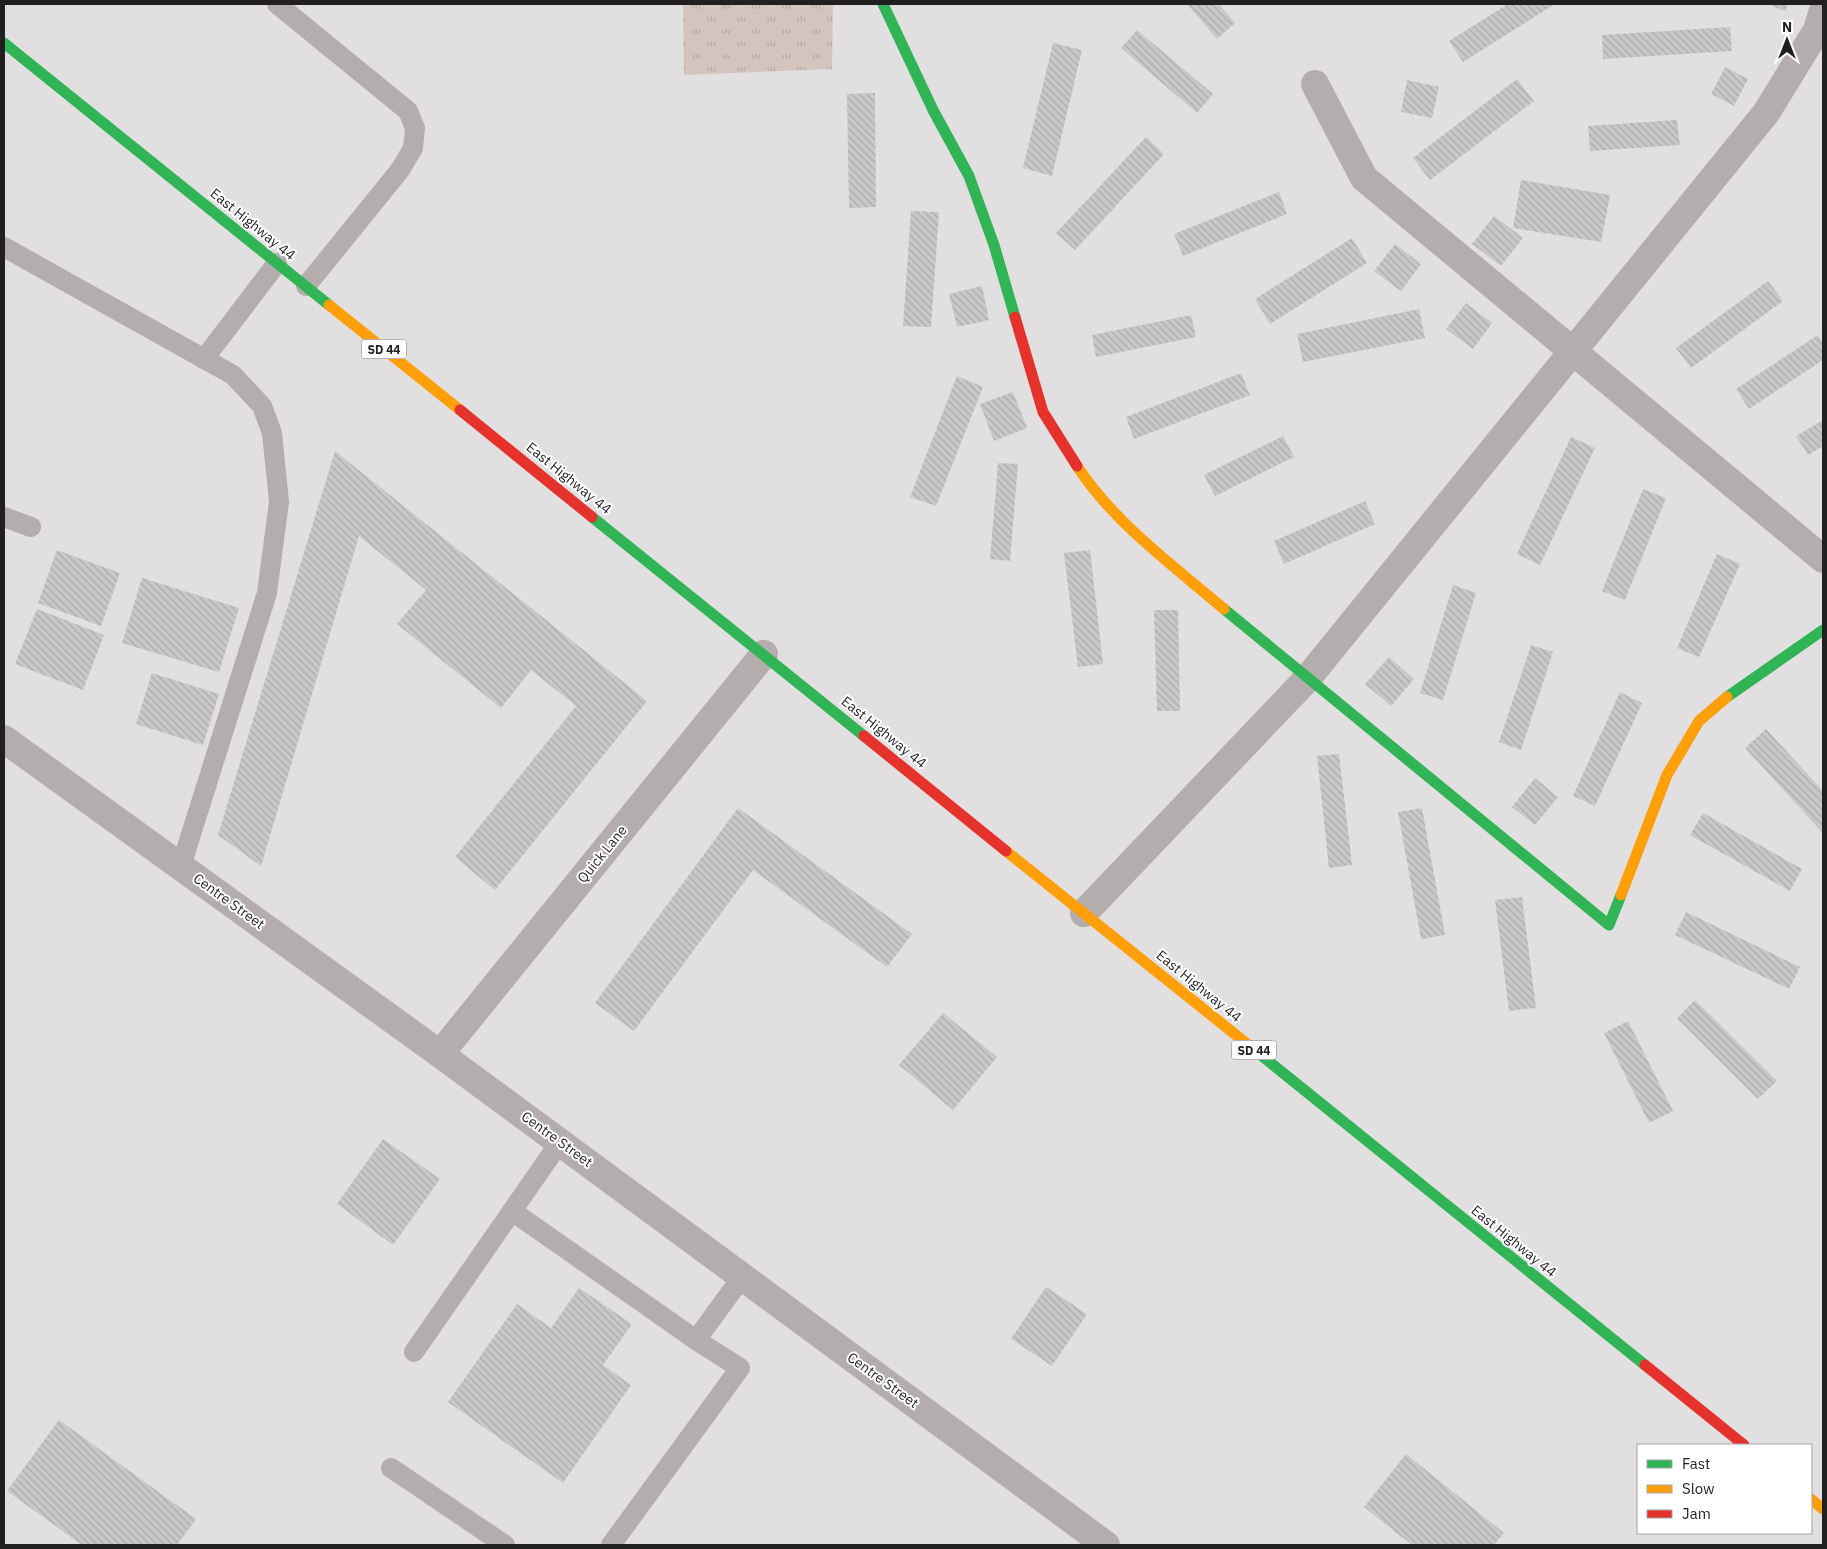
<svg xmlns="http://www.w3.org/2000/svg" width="1827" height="1549" font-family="'IBM Plex Sans',sans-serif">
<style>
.grass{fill:url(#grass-tufts)}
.building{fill:url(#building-back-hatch)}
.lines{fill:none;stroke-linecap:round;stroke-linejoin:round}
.lane{stroke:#b4adae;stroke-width:20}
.street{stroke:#b4adae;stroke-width:28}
.fast{stroke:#30b455;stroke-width:11}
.slow{stroke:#ff9f0a;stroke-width:11}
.jam{stroke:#e5322d;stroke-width:11}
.labels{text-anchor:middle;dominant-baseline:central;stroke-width:4;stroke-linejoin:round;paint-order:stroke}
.shield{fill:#fff;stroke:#646263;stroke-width:1}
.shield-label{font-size:12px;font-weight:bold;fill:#211f20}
.street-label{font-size:14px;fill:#211f20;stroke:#fff}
</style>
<defs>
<pattern id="grass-tufts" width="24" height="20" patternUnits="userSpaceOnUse" patternTransform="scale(1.25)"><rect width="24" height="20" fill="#d4c4be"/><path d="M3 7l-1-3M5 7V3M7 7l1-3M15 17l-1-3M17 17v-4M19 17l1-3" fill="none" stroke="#b6a8a3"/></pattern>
<pattern id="building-back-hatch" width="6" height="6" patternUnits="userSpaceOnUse" patternTransform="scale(1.25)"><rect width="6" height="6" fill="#c9c7c9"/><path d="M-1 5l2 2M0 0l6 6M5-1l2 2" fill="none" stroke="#acaaac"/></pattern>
</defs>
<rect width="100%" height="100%" fill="#e1dfe0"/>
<!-- grass -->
<path class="grass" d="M683,4H833L832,69L684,75Z"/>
<!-- building -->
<g class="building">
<path d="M1187,4H1219L1235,23L1217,39Z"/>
<path d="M1508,4H1555L1463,62L1449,41Z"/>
<path d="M1767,4H1788L1785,11Z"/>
<path d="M1730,27L1732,51L1603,59L1602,35Z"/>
<path d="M1137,30L1213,94L1197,113L1121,48Z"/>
<path d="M1053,43L1082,50L1052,176L1023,168Z"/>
<path d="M1725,67L1748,79L1734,106L1711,94Z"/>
<path d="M1517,79L1534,101L1430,180L1413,158Z"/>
<path d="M1407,80L1439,87L1432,118L1401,112Z"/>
<path d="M875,93L876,207L849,208L847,94Z"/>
<path d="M1677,120L1680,145L1590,151L1588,126Z"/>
<path d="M1146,137L1164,154L1075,250L1056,233Z"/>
<path d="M1521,180L1610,195L1601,242L1513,228Z"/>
<path d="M1279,192L1287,214L1183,256L1174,234Z"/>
<path d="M911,211L939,212L931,327L903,326Z"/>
<path d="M1494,216L1523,238L1501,266L1472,244Z"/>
<path d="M1352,238L1367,263L1270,324L1255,299Z"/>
<path d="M1395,244L1421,264L1401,291L1374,271Z"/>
<path d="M1768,281L1783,301L1691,368L1676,348Z"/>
<path d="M982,286L989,320L957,327L949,294Z"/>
<path d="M1466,303L1492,323L1473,349L1446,329Z"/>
<path d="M1419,309L1425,338L1303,362L1297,334Z"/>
<path d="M1191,315L1196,337L1096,357L1092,335Z"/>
<path d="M1818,335L1823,343V360L1749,409L1736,389Z"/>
<path d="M1241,373L1250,395L1134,439L1126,417Z"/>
<path d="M957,376L983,387L936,506L910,497Z"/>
<path d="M1013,392L1027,428L994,441L980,404Z"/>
<path d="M1823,420V446L1808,455L1796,436Z"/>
<path d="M1283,436L1294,457L1215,496L1204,475Z"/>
<path d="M1571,437L1595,448L1540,565L1517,554Z"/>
<path d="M335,451L647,701L495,890L455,857L576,706L531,670L501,708L397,624L426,590L359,536L261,866L218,835Z"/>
<path d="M998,463L1018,464L1010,561L990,559Z"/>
<path d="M1643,489L1666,498L1625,600L1602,591Z"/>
<path d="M1365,501L1375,524L1284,564L1274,541Z"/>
<path d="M57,550L120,573L101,626L38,603Z"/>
<path d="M1090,550L1103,664L1078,667L1064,553Z"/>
<path d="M1717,554L1740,564L1699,657L1677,648Z"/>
<path d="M142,578L239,608L219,672L122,643Z"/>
<path d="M1453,585L1476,593L1443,700L1420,693Z"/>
<path d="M37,609L104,635L83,690L15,664Z"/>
<path d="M1154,610H1178L1180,711H1157Z"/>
<path d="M1531,645L1553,652L1521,750L1499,742Z"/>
<path d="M1389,657L1414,679L1391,706L1365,684Z"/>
<path d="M152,673L219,694L203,745L136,724Z"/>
<path d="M1620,692L1642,703L1595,806L1573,796Z"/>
<path d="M1766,729L1823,791V833L1745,748Z"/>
<path d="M1339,754L1352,865L1329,868L1317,756Z"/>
<path d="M1535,778L1558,797L1535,825L1512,807Z"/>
<path d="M738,808L912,934L887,967L753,870L634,1031L595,1003Z"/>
<path d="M1422,808L1445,935L1421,939L1398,812Z"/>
<path d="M1703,813L1802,869L1790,891L1690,835Z"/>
<path d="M1522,897L1536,1008L1509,1011L1495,900Z"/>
<path d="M1686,912L1800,967L1789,989L1675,935Z"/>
<path d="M1695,1000L1777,1081L1758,1099L1677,1018Z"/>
<path d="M943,1013L997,1057L953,1110L899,1065Z"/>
<path d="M1628,1021L1673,1111L1649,1123L1604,1033Z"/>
<path d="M383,1139L440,1179L393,1245L337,1204Z"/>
<path d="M1046,1287L1087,1314L1052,1366L1011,1339Z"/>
<path d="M579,1288L632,1324L603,1365L631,1385L563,1483L448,1402L517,1304L551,1328Z"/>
<path d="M59,1420L196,1519L177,1545H82L7,1491Z"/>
<path d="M1406,1454L1504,1533L1494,1545H1412L1364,1507Z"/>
</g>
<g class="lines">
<!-- lane -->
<g class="lane">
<path d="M277,4L408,111L415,128L413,148L400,170L306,286"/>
<path d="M4,247L233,375L262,406L272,433L279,502L267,593L181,866"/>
<path d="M204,359L277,263"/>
<path d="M4,517L31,527"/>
<path d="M512,1211L696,1340L742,1277"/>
<path d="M414,1352L560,1142"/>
<path d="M391,1468L505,1545"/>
<path d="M611,1545L740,1368L696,1340"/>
</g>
<!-- street -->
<g class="street">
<path d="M1315,84L1364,178L1823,559"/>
<path d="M4,739L440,1054L1106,1545"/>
<path d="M1084,913L1307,679L1766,113L1817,30L1823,10"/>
<path d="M440,1054L764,654"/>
</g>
<!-- fast -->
<g class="fast">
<path d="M883,4L933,110L969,176L994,245L1015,317"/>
<path d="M4,43L329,305"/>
<path d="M592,517L864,736"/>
<path d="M1224,609L1609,925L1621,895"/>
<path d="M1727,697L1823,630"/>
<path d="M1251,1047L1645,1365"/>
</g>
<!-- slow -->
<g class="slow">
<path d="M329,305L460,410"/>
<path d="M1077,466C1114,523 1173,565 1224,609"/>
<path d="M1006,851L1251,1047"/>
<path d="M1621,895L1667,775L1699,721L1727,697"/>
<path d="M1811,1499L1823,1509"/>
</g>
<!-- jam -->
<g class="jam">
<path d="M1015,317L1043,412L1077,466"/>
<path d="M460,410L592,517"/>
<path d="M864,736L1006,851"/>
<path d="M1645,1365L1744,1445"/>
</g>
</g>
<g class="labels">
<!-- shield labels -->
<g class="shield">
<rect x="361.5" y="339.5" width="45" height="19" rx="4"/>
<rect x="1231.5" y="1040.5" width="45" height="19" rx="4"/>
</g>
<g class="shield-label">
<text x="384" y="349">SD 44</text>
<text x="1254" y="1050">SD 44</text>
</g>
<!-- street labels -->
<g class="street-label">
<text transform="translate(253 224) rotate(39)">East Highway 44</text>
<text transform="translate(569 478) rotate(39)">East Highway 44</text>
<text transform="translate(884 732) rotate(39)">East Highway 44</text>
<text transform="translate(602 854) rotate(-51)">Quick Lane</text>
<text transform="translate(229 901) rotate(36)">Centre Street</text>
<text transform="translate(1199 986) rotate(39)">East Highway 44</text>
<text transform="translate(557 1139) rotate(36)">Centre Street</text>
<text transform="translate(1514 1241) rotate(39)">East Highway 44</text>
<text transform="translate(883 1380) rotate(36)">Centre Street</text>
</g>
</g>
<!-- border -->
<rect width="1827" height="1549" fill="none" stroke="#211f20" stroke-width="10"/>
<!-- legend -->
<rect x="1637" y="1444" width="175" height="90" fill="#ffffff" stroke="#a6a5a6"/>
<rect x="1647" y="1460" width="25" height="8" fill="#30b455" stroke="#a6a5a6"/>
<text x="1682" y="1469" font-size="15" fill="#211f20">Fast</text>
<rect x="1647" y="1485" width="25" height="8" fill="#ff9f0a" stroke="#a6a5a6"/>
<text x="1682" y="1494" font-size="15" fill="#211f20">Slow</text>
<rect x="1647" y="1510" width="25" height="8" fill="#e5322d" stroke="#a6a5a6"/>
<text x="1682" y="1519" font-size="15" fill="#211f20">Jam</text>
<!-- north arrow -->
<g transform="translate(1787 40)" stroke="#ffffff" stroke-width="4" paint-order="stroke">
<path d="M0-4L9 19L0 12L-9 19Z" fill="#211f20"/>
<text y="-8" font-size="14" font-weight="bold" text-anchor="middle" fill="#211f20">N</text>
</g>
</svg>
